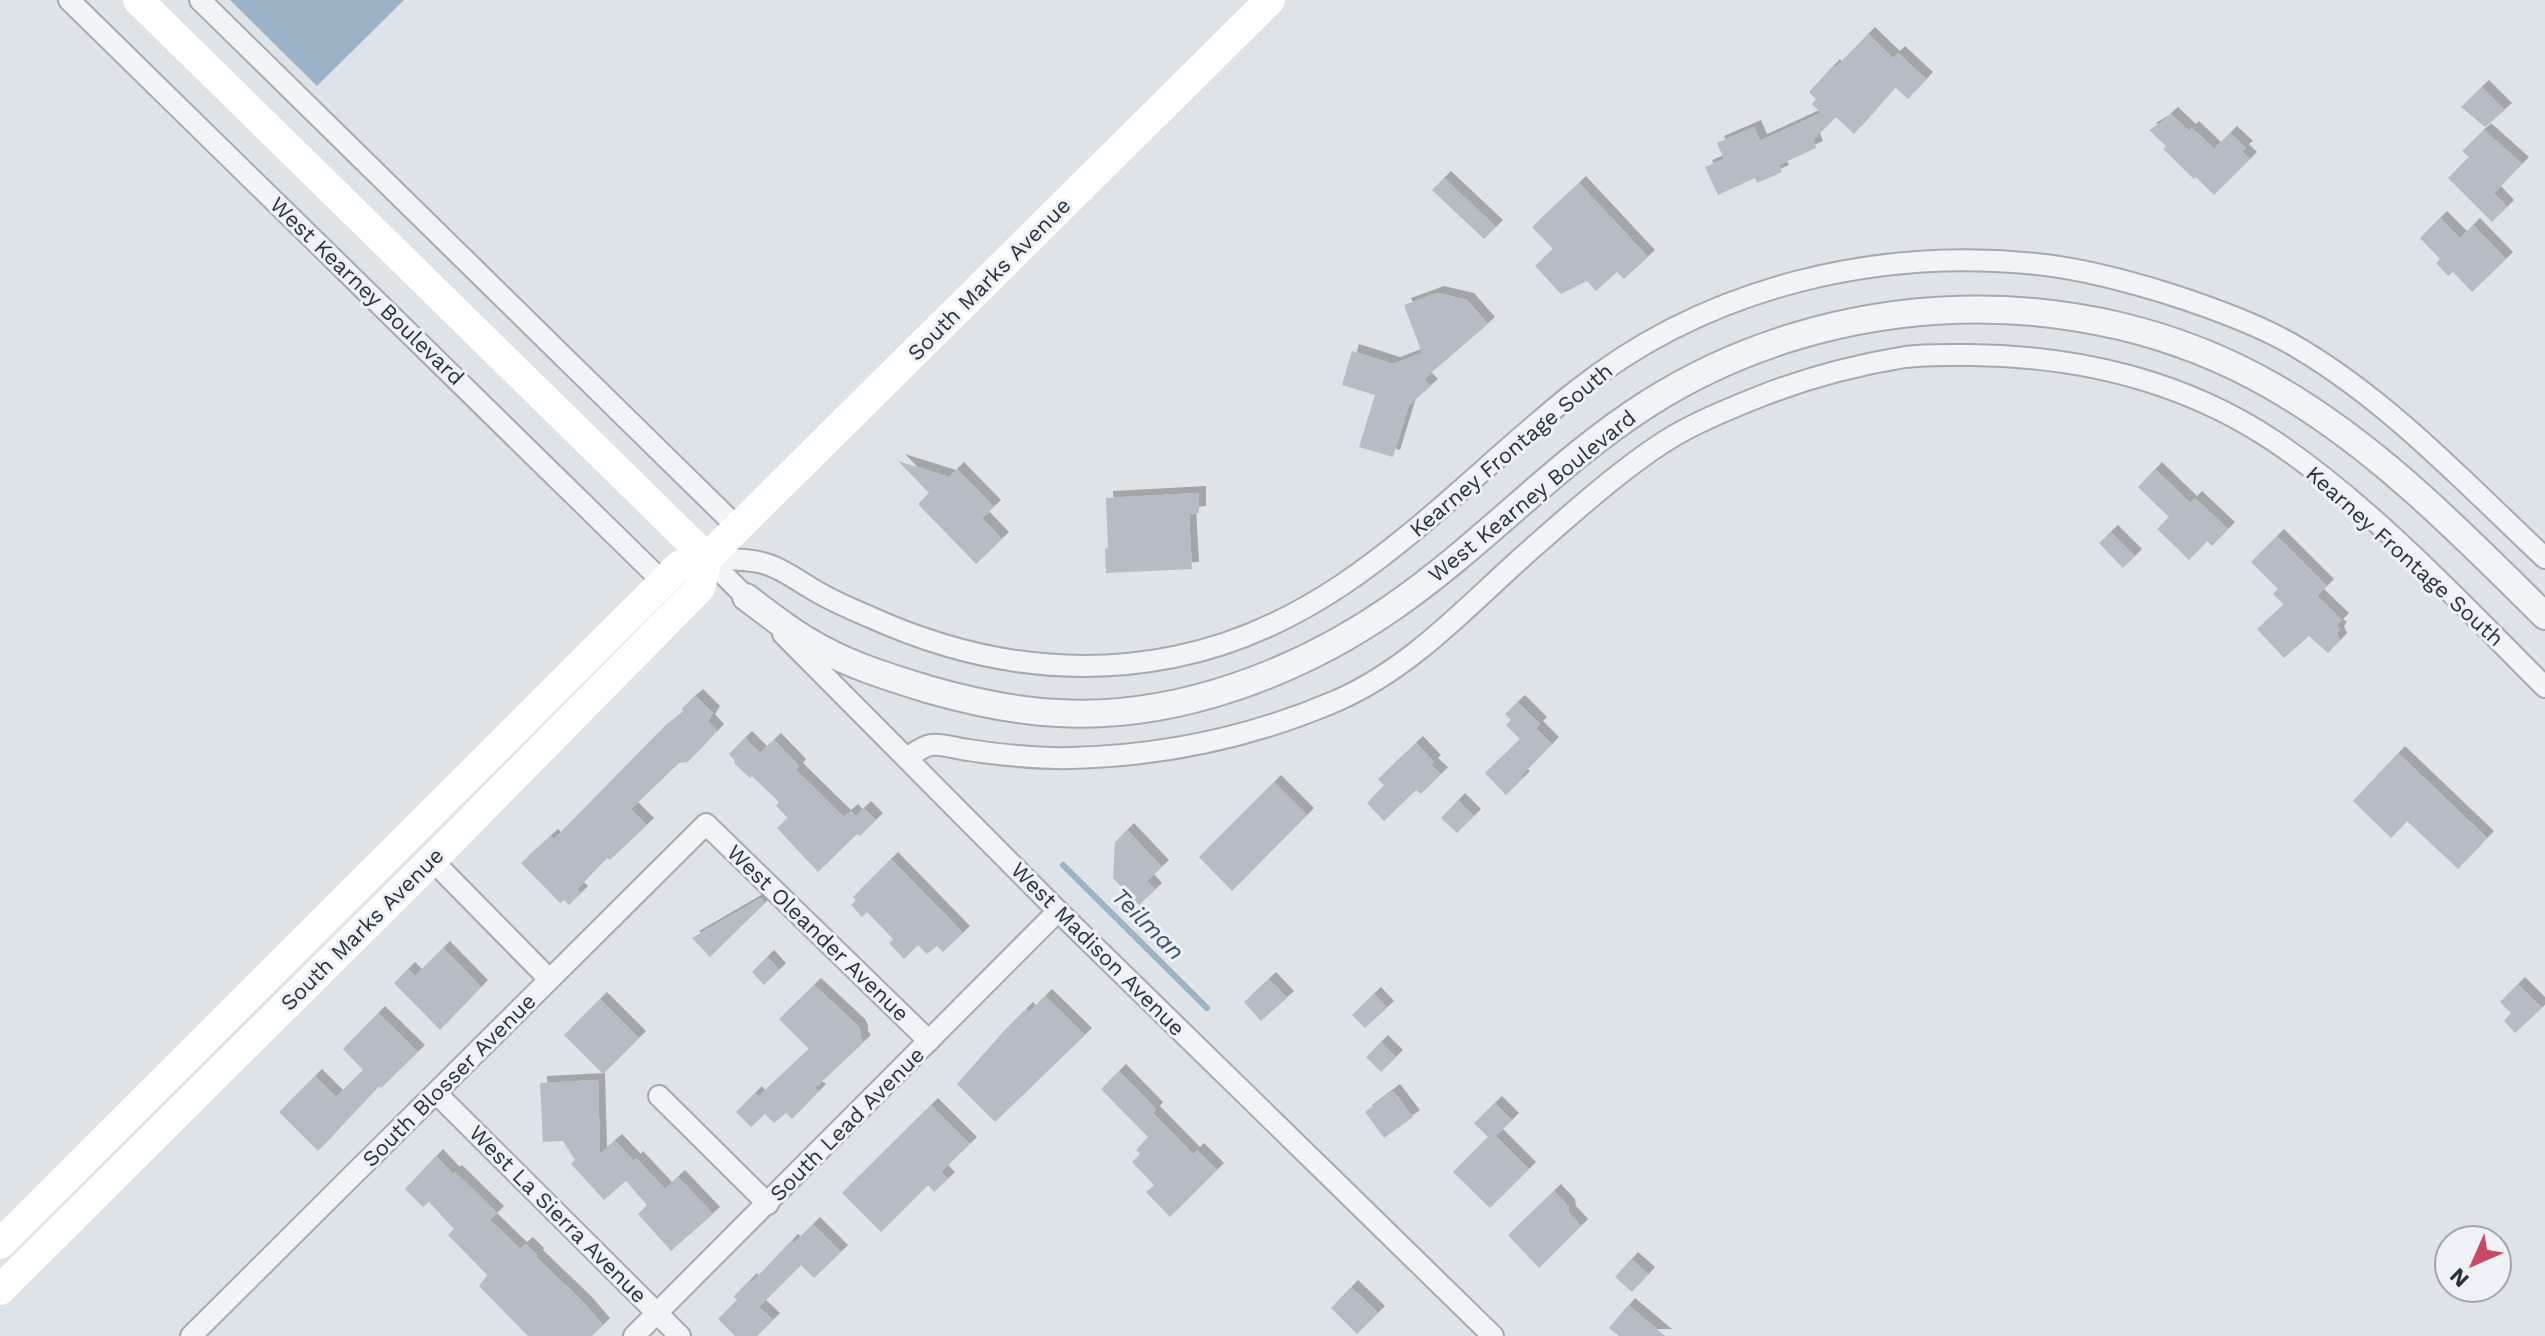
<svg xmlns="http://www.w3.org/2000/svg" width="2545" height="1336" font-family="'Work Sans',sans-serif">
<style>
.water{fill:#9bb3c6}
.lines{fill:none;stroke-linecap:round;stroke-linejoin:round}
.stream{stroke:#9bb3c6;stroke-width:6}
.building{fill:#b6bcc4;filter:url(#shadow)}
.minor-casing{stroke:#a4aab1;stroke-width:24}
.tertiary-casing{stroke:#a4aab1;stroke-width:30}
.minor{stroke:#f1f3f6;stroke-width:20}
.tertiary{stroke:#f1f3f6;stroke-width:26}
.secondary{stroke:#fff;stroke-width:30}
.labels{text-anchor:middle;dominant-baseline:central;stroke-width:6;stroke-linejoin:round;paint-order:stroke}
.street-label{font-size:22px;fill:#28323d;stroke:#eef1f5}
.water-label{font-size:24px;font-style:italic;fill:#35536f;stroke:#eef1f5}
</style>
<defs>
<filter id="shadow"><feDropShadow dx="7" dy="-7" stdDeviation="0" flood-color="#0004"/></filter>
</defs>
<rect width="100%" height="100%" fill="#dee3e7"/>
<!-- water -->
<path class="water" d="M230,0H404L317,86Z"/>
<g class="lines">
<!-- stream -->
<path class="stream" d="M1063,865L1207,1008"/>
</g>
<!-- building -->
<g class="building">
<path d="M1868,34L1893,58L1898,53L1926,79L1908,99L1895,87L1854,134L1836,117L1813,140L1816,148L1779,165L1782,172L1757,183L1755,178L1718,195L1705,167L1724,159L1717,143L1754,127L1760,141L1821,113L1812,104L1816,99L1809,92L1833,66L1835,68Z"/>
<path d="M2482,87L2505,110L2485,127L2461,107Z"/>
<path d="M2171,114L2189,131L2192,128L2214,149L2230,133L2246,148L2242,151L2250,159L2214,195L2196,177L2194,179L2163,149L2166,146L2149,130L2162,122Z"/>
<path d="M2484,130L2522,164L2494,193L2507,207L2492,222L2448,178L2469,157L2462,151Z"/>
<path d="M1444,178L1496,227L1484,239L1432,190Z"/>
<path d="M1579,183L1648,257L1624,279L1617,272L1596,291L1587,281L1561,294L1535,266L1553,249L1532,227Z"/>
<path d="M2440,218L2460,238L2473,225L2506,259L2472,292L2453,272L2448,276L2436,263L2440,259L2420,238Z"/>
<path d="M1437,293L1467,300L1488,324L1424,379L1431,386L1409,405L1393,457L1359,447L1375,395L1342,385L1352,351L1393,364L1422,353L1404,305Z"/>
<path d="M898,461L949,477L957,469L994,507L982,518L1002,539L976,564L918,504L929,493Z"/>
<path d="M2155,469L2190,503L2195,498L2228,529L2212,546L2207,541L2189,560L2157,529L2169,517L2138,487Z"/>
<path d="M1199,493V513L1189,514L1192,569L1106,573L1105,549L1108,548L1106,498Z"/>
<path d="M2111,532L2135,556L2123,568L2099,543Z"/>
<path d="M2277,536L2327,586L2317,596L2342,620L2336,626L2340,629L2337,633L2340,640L2328,653L2309,636L2284,658L2257,629L2284,605L2273,594L2278,589L2251,562Z"/>
<path d="M696,696L713,713L708,721L717,731L688,762L679,763L631,809L647,825L610,860L608,858L601,864L577,889L581,893L569,905L564,900L560,903L521,863L551,836L554,839L658,733L683,713L682,708Z"/>
<path d="M1518,702L1540,724L1536,728L1552,744L1521,776L1523,778L1506,795L1485,773L1520,739L1506,725L1511,720L1505,714Z"/>
<path d="M745,738L760,753L774,740L799,766L796,770L844,817L851,811L856,816L864,808L876,820L860,836L857,834L818,872L777,828L788,818L776,806L779,802L752,776L750,778L734,763L735,761L729,754Z"/>
<path d="M1416,743L1434,762L1431,765L1441,774L1421,794L1416,790L1384,821L1367,803L1384,785L1378,779Z"/>
<path d="M2398,753L2487,838L2458,869L2407,821L2391,838L2353,801Z"/>
<path d="M1274,782L1307,815L1232,891L1199,857Z"/>
<path d="M1458,800L1474,816L1457,833L1441,818Z"/>
<path d="M1127,830L1162,867L1147,881L1155,890L1139,905L1113,878L1115,842Z"/>
<path d="M891,859L963,933L943,952L937,946L927,954L918,945L904,959L889,943L893,939L867,912L862,917L851,905L856,900L853,897Z"/>
<path d="M761,898L765,903L710,957L692,938Z"/>
<path d="M443,948L481,987L440,1030L394,983L408,969L415,976Z"/>
<path d="M767,957L779,970L764,985L752,972Z"/>
<path d="M1269,979L1287,998L1261,1021L1244,1002Z"/>
<path d="M2518,984L2542,1008L2515,1033L2504,1021L2511,1013L2500,1002Z"/>
<path d="M814,985L858,1026L861,1032V1038L864,1042L815,1088L819,1091L792,1119L786,1113L774,1123L765,1114L751,1127L736,1112L755,1093L758,1097L809,1049L779,1019Z"/>
<path d="M1374,994L1387,1008L1365,1028L1352,1015Z"/>
<path d="M1045,996L1085,1035L995,1122L957,1084L1003,1032L1026,1009L1029,1012Z"/>
<path d="M600,999L639,1038L603,1074L564,1035Z"/>
<path d="M378,1013L418,1052L381,1088L379,1086L318,1151L279,1112L315,1076L336,1097L363,1070L343,1049Z"/>
<path d="M1381,1042L1396,1057L1381,1072L1366,1057Z"/>
<path d="M1119,1071L1156,1109L1153,1113L1193,1154L1197,1150L1217,1170L1170,1217L1146,1192L1154,1185L1132,1162L1140,1154L1136,1150L1148,1137L1101,1089Z"/>
<path d="M598,1080L600,1154L615,1141L634,1161L636,1158L665,1189L678,1177L713,1214L671,1251L638,1214L647,1205L626,1181L604,1200L571,1164L575,1160L563,1141L543,1142L540,1083Z"/>
<path d="M1393,1091L1413,1117L1384,1138L1365,1112Z"/>
<path d="M1495,1103L1512,1120L1496,1136L1529,1169L1490,1208L1453,1172L1488,1137L1474,1123Z"/>
<path d="M931,1105L970,1144L941,1172L948,1179L934,1192L928,1185L881,1232L842,1193Z"/>
<path d="M436,1156L453,1174L455,1172L497,1213L490,1220L520,1249L526,1244L537,1255L536,1257L584,1303L603,1325L592,1336H528L479,1286L487,1275L448,1235L454,1229L429,1202L423,1207L405,1189Z"/>
<path d="M1554,1191L1568,1206L1569,1213L1581,1226L1539,1268L1508,1235Z"/>
<path d="M813,1224L841,1252L814,1278L801,1265L759,1307L773,1320L757,1336H735L718,1319L737,1300L734,1296L750,1280L752,1282L791,1241L794,1243Z"/>
<path d="M1631,1259L1648,1274L1632,1292L1615,1277Z"/>
<path d="M1351,1287L1378,1313L1357,1334L1331,1308Z"/>
<path d="M1628,1305L1665,1336H1619L1609,1328Z"/>
</g>
<g class="lines">
<defs>
<g id="minor">
<path d="M69,0L663,582"/>
<path d="M200,0L738,528"/>
<path d="M707,558C726,560 751,558 769,565C784,570 800,582 814,590C832,601 851,609 870,617C967,661 1069,678 1174,657C1343,624 1447,493 1576,391C1708,286 1879,246 2045,265C2087,270 2127,281 2166,293C2210,307 2261,325 2300,349C2392,404 2467,485 2545,558"/>
<path d="M707,558L755,606"/>
<path d="M783,634L1058,911L1493,1336"/>
<path d="M907,758C913,754 923,746 931,745C942,743 957,749 968,750C1002,755 1037,759 1071,758C1162,756 1252,737 1336,701C1412,668 1467,606 1528,552C1570,515 1620,470 1667,440C1696,422 1729,409 1761,396C1807,378 1856,365 1905,357C1927,354 1950,355 1971,355C2078,356 2184,381 2274,441C2374,509 2460,602 2545,687"/>
<path d="M432,860L549,979"/>
<path d="M436,1093L680,1336"/>
<path d="M659,1096L768,1204"/>
<path d="M191,1336L706,824L929,1041"/>
<path d="M634,1336L1058,911"/>
</g>
<path id="tertiary" d="M746,597C771,616 795,635 822,649C855,667 892,678 927,689C969,701 1014,711 1058,713C1175,720 1298,673 1393,607C1483,545 1556,462 1649,403C1834,286 2082,277 2272,386C2376,445 2461,533 2545,616"/>
</defs>
<!-- minor casing -->
<use href="#minor" class="minor-casing"/>
<!-- tertiary casing -->
<use href="#tertiary" class="tertiary-casing"/>
<!-- minor -->
<use href="#minor" class="minor"/>
<!-- tertiary -->
<use href="#tertiary" class="tertiary"/>
<!-- secondary -->
<g class="secondary">
<path d="M138,0L707,558"/>
<path d="M0,1244L679,566L707,558L1270,0"/>
<path d="M0,1290L432,860L700,588L707,558"/>
</g>
</g>
<g class="labels">
<!-- street labels -->
<g class="street-label">
<text transform="translate(989 279) rotate(-45)">South Marks Avenue</text>
<text transform="translate(367 291) rotate(44)">West Kearney Boulevard</text>
<text transform="translate(1511 450) rotate(-40)">Kearney Frontage South</text>
<text transform="translate(1532 496) rotate(-39)">West Kearney Boulevard</text>
<text transform="translate(2405 556) rotate(42)">Kearney Frontage South</text>
<text transform="translate(362 929) rotate(-45)">South Marks Avenue</text>
<text transform="translate(818 933) rotate(44)">West Oleander Avenue</text>
<text transform="translate(1098 949) rotate(45)">West Madison Avenue</text>
<text transform="translate(449 1080) rotate(-45)">South Blosser Avenue</text>
<text transform="translate(847 1124) rotate(-45)">South Lead Avenue</text>
<text transform="translate(558 1214) rotate(45)">West La Sierra Avenue</text>
</g>
<!-- water labels -->
<g class="water-label">
<text transform="translate(1148 924) rotate(45)">Teilman</text>
</g>
</g>
<!-- north arrow -->
<g transform="translate(2473 1264) rotate(225)"><circle r="38" fill="#eef1f5" stroke="#9fa5ab" stroke-width="2"/>
<path d="M0-6L14 30L0 20L-14 30Z" fill="#c74966"/>
<text y="-12" font-size="22" font-weight="bold" text-anchor="middle" fill="#28323d">N</text>
</g>
</svg>
